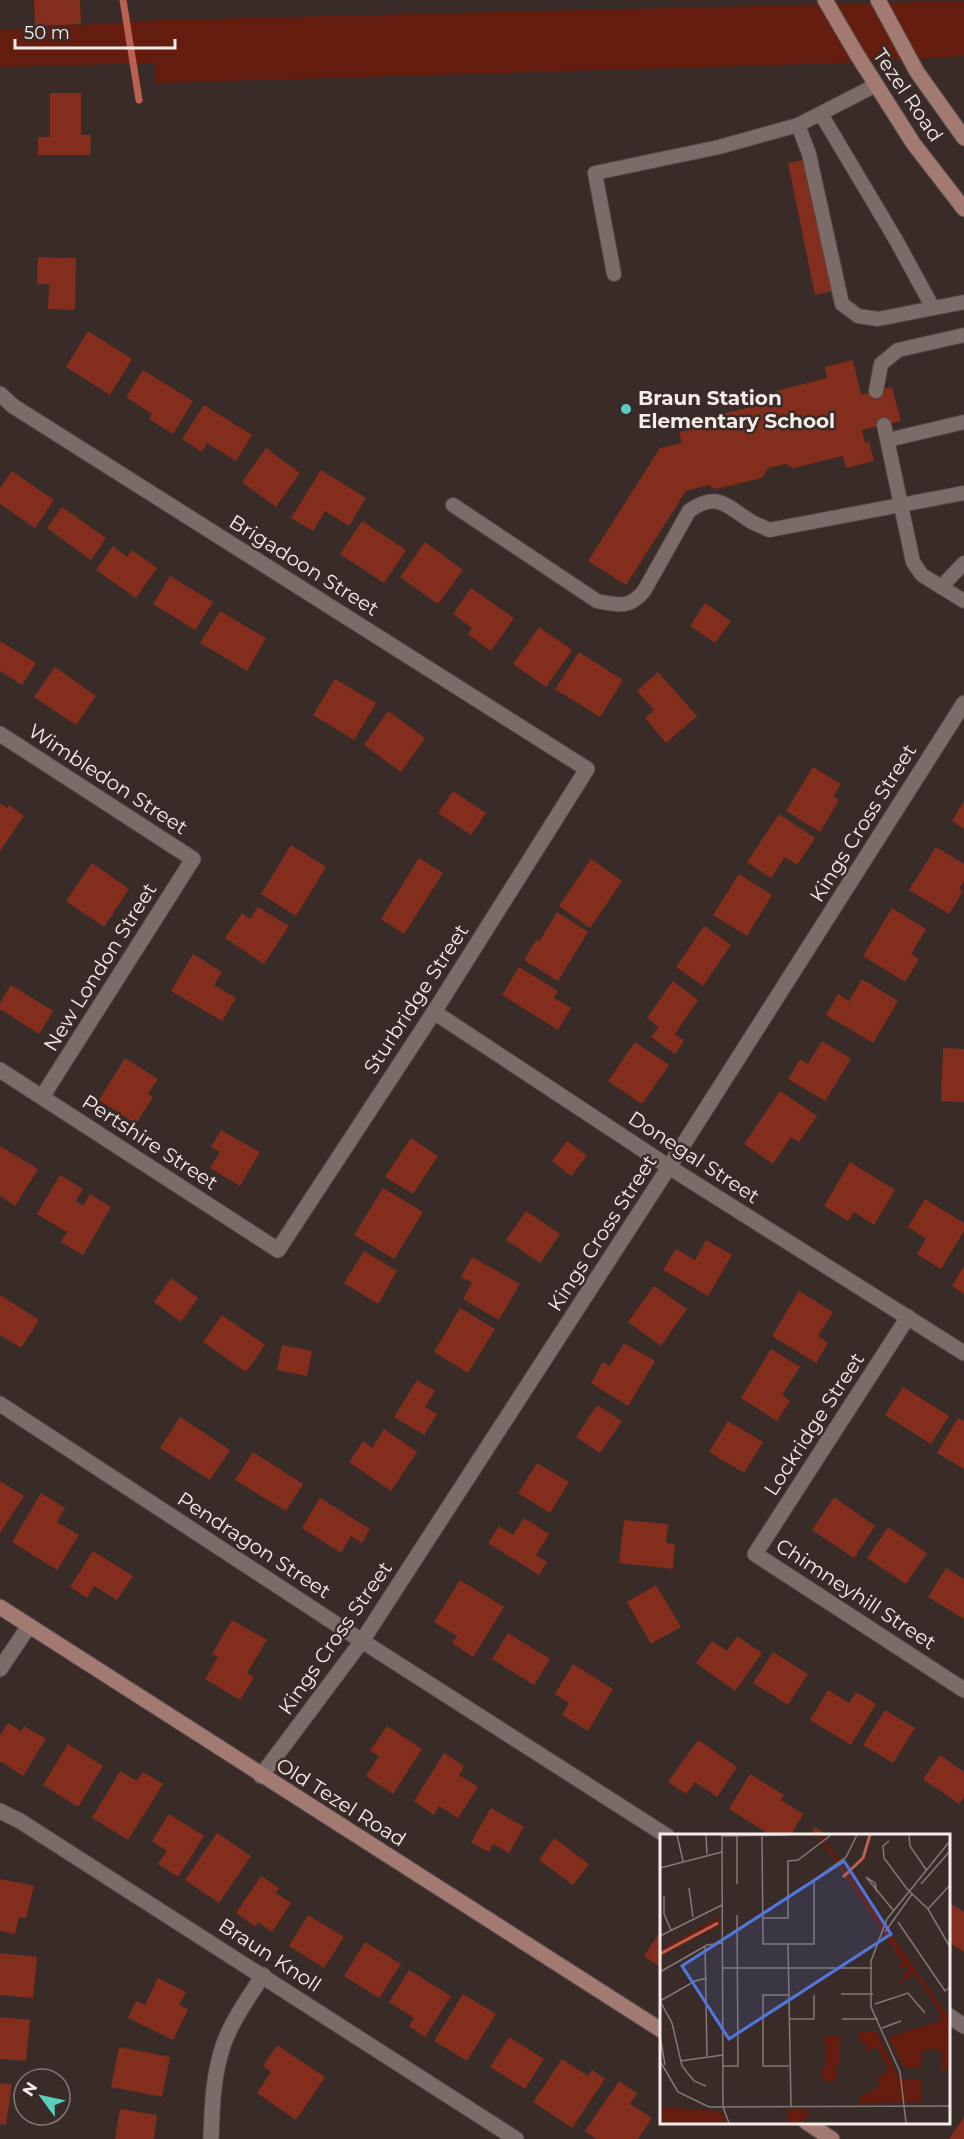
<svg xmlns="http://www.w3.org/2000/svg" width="964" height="2139" font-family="Montserrat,sans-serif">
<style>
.green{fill:#651d10}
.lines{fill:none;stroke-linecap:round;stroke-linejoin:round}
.stream{stroke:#bc614f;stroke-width:7}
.building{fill:#832e1d}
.lane-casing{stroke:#534745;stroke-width:16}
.street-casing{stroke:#534745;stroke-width:17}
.secondary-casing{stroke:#534745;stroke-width:17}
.lane{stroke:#7c6c69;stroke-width:14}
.street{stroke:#7c6c69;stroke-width:15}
.secondary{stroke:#a37a72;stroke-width:15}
.poi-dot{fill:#5acebe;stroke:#382b28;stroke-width:2}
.labels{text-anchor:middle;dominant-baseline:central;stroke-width:5;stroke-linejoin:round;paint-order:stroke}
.street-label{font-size:20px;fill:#f6edeb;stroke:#382b28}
.poi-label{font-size:20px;font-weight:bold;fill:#f6edeb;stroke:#382b28;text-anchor:start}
.inset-river{fill:none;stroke:#bc614f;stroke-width:3}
.inset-road{fill:none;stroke:#847976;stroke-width:1.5}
.view{fill:#5376dd;fill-opacity:0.15;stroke:#5376dd;stroke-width:3}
.inset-edge{fill:none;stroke:#f6edeb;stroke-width:3}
</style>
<rect width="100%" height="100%" fill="#382b28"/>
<!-- green -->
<path class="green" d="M964,1V56L840,63L156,83V63L0,67V30L159,20Z"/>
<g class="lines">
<!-- stream -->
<path class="stream" d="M123,0L139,100"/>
</g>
<!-- building -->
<g class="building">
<path d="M34,0H80L81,24L35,26Z"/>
<path d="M50,93H81V135H91L90,155H38V137H50Z"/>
<path d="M806,159L833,291L815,295L788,163Z"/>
<path d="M38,257L76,258L75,310L48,309L49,284H37Z"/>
<path d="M88,331L132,359L110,395L66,367Z"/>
<path d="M853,360L861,395L892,387L901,421L862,430L865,443L869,442L874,461L846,468L843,456L793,468L786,464L768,468L762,478L715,489L708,485L686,491L626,585L588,561L660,448L682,443L679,432L724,421L722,414L759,405L756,396L827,378L825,367Z"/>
<path d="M143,370L193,401L173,434L149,419L152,414L126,397Z"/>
<path d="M204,405L252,435L236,461L207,443L202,452L182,439Z"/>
<path d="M266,448L300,473L276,507L242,482Z"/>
<path d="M321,470L366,498L349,526L325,511L313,531L291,518Z"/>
<path d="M12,471L54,500L35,528L0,504V488Z"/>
<path d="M62,507L106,538L91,560L47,528Z"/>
<path d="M362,521L406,550L384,583L340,554Z"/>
<path d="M425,542L463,570L438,604L400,577Z"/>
<path d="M113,546L127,557L132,550L157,568L136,598L96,570Z"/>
<path d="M170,576L213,602L195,630L153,604Z"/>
<path d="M471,588L514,618L491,651L468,634L472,628L453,614Z"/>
<path d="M705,603L731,621L715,643L690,626Z"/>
<path d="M220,611L266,638L247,671L200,643Z"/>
<path d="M539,627L572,650L546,687L513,664Z"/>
<path d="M0,641L36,663L22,685L0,671Z"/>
<path d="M579,652L623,680L600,717L555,689Z"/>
<path d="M55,667L96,696L76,725L34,697Z"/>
<path d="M658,672L697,716L666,743L645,718L654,710L637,691Z"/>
<path d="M335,679L376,703L354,740L313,715Z"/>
<path d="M388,711L425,738L401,772L364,745Z"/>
<path d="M813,767L841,784L833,796L839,800L820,832L786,811Z"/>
<path d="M453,791L486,813L471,835L438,813Z"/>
<path d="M964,801V829L952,821Z"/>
<path d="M0,803L7,808L9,805L24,816L0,851Z"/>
<path d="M779,814L815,838L797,865L785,857L771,878L747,862Z"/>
<path d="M291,845L326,867L296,916L261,894Z"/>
<path d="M936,847L964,864V881L959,889L963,891L949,914L909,890Z"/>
<path d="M419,858L443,873L404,934L381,919Z"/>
<path d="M591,859L622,881L590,928L559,906Z"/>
<path d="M92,863L129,889L104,927L66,901Z"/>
<path d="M739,874L772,895L747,936L713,915Z"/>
<path d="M258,907L289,926L264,964L225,938L242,913L250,919Z"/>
<path d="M892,908L926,929L911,954L919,959L905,982L863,956Z"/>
<path d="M557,912L588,932L558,981L524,960L536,940L539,942Z"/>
<path d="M704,926L731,945L703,986L676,967Z"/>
<path d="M193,954L222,972L214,985L236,998L222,1021L171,991Z"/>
<path d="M519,967L558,991L554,998L571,1008L558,1030L502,995Z"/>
<path d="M862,979L898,1001L873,1043L826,1015L838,994L849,1001Z"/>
<path d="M673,981L698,1000L675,1034L684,1041L675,1054L651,1037L659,1027L647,1018Z"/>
<path d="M11,985L53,1011L39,1034L0,1009V1003Z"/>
<path d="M822,1041L851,1059L825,1101L788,1079L800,1059L808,1064Z"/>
<path d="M635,1042L669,1065L642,1104L608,1081Z"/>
<path d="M943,1048L964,1049V1102L941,1101Z"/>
<path d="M125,1058L158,1079L148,1094L153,1097L136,1124L99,1100Z"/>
<path d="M780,1091L817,1116L799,1142L791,1137L773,1164L744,1144Z"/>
<path d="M221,1130L260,1152L240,1186L210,1168L220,1152L211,1147Z"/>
<path d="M411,1138L438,1156L413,1194L385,1177Z"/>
<path d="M567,1141L587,1156L571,1176L552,1161Z"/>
<path d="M0,1146L38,1169L15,1206L0,1196Z"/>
<path d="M850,1162L895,1190L874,1225L854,1212L848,1221L824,1206Z"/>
<path d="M60,1175L83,1189L76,1201L83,1206L90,1194L111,1207L83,1255L61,1242L67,1232L37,1214Z"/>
<path d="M383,1188L423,1212L394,1259L354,1235Z"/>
<path d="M925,1199L964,1223V1231L941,1269L917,1254L926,1239L908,1227Z"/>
<path d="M526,1211L560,1234L540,1263L506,1240Z"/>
<path d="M706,1240L732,1255L708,1296L663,1270L676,1249L695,1260Z"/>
<path d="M364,1251L397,1271L378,1304L344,1283Z"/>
<path d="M472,1257L520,1284L499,1320L463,1299L472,1283L461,1277Z"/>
<path d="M964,1266V1294L952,1286Z"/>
<path d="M171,1278L198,1298L181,1322L154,1302Z"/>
<path d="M654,1286L687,1309L661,1346L628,1322Z"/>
<path d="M799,1291L833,1312L818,1336L828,1343L816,1363L772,1336Z"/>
<path d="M0,1295L39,1320L21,1348L0,1335Z"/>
<path d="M460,1308L495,1329L468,1373L434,1352Z"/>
<path d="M222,1315L265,1345L246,1372L203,1342Z"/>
<path d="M624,1343L655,1361L628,1406L591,1383L603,1362L610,1366Z"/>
<path d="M282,1345L312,1351L307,1376L277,1370Z"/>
<path d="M771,1349L800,1367L782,1395L790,1401L777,1421L741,1398Z"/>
<path d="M417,1380L435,1391L425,1407L437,1414L424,1435L394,1417Z"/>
<path d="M903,1387L949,1416L931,1444L885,1415Z"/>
<path d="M597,1405L622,1421L600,1453L576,1437Z"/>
<path d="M180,1417L230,1450L210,1480L160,1448Z"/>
<path d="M958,1418L964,1421V1469L937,1453Z"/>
<path d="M728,1421L763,1442L744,1473L709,1452Z"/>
<path d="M384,1429L417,1452L391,1491L349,1462L363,1441L372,1448Z"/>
<path d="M253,1452L303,1484L286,1511L235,1480Z"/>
<path d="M537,1463L569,1482L550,1513L518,1493Z"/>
<path d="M0,1481L24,1496L0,1533Z"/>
<path d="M41,1493L65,1508L57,1522L79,1535L57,1570L12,1542Z"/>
<path d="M834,1497L875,1526L854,1558L812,1530Z"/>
<path d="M320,1498L370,1529L362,1543L351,1536L341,1553L302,1528Z"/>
<path d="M524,1518L549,1534L536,1555L547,1562L539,1575L488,1543L499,1526L513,1535Z"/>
<path d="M624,1520L668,1524L666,1543L675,1544L673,1569L619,1563Z"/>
<path d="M888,1527L927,1553L906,1584L867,1558Z"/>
<path d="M93,1551L133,1576L117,1600L94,1586L87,1598L70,1587Z"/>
<path d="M946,1568L964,1579V1619L928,1597Z"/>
<path d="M460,1580L504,1607L473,1657L452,1643L457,1636L434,1622Z"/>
<path d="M656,1585L681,1627L651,1644L627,1602Z"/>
<path d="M232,1620L267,1640L247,1673L254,1678L240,1700L205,1679L218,1657L212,1654Z"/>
<path d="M508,1633L550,1659L534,1685L492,1659Z"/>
<path d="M737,1636L762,1653L735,1691L696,1663L712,1641L727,1651Z"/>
<path d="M773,1652L808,1674L788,1705L753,1683Z"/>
<path d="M573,1664L613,1689L588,1731L562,1715L569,1703L555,1694Z"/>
<path d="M828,1690L849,1703L856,1692L876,1704L851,1745L810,1720Z"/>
<path d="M885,1710L915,1728L893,1763L863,1745Z"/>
<path d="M8,1723L21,1731L24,1726L46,1739L23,1776L0,1761V1735Z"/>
<path d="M387,1726L422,1749L393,1794L366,1776L379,1756L370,1751Z"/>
<path d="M698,1740L737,1767L717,1797L695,1782L686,1794L668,1782Z"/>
<path d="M68,1744L103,1766L78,1807L43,1785Z"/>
<path d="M444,1753L464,1766L459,1775L478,1787L458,1818L439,1806L434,1815L414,1801Z"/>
<path d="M940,1755L964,1772V1797L959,1804L923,1779Z"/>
<path d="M120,1771L137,1781L143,1772L163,1784L128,1840L92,1818Z"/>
<path d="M750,1774L784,1795L781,1800L803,1814L790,1836H772L729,1809Z"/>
<path d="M491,1808L524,1827L509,1853L493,1844L489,1852L471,1842Z"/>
<path d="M169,1814L204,1836L178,1877L158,1864L167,1851L152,1841Z"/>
<path d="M815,1827L829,1836H809Z"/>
<path d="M217,1833L251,1856L219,1903L185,1880Z"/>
<path d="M554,1838L589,1864L573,1885L539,1860Z"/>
<path d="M261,1876L279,1888L276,1893L291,1903L272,1932L258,1922L255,1927L236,1913Z"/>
<path d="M0,1879L34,1886L26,1918L19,1917L15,1934L0,1931Z"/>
<path d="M948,1902L964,1912V1952L948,1942Z"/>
<path d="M308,1915L344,1937L324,1968L289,1946Z"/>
<path d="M661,1931V1968L644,1956Z"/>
<path d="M365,1942L401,1964L379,1998L344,1976Z"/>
<path d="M0,1953L37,1957L33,1998L0,1995Z"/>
<path d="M409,1970L451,1996L425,2037L409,2026L414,2018L389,2002Z"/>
<path d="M158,1978L186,1992L179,2005L188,2009L173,2040L128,2018L136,2001L145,2005Z"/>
<path d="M463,1994L496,2014L467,2061L434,2041Z"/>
<path d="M0,2017L30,2020L26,2061L0,2059Z"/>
<path d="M509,2037L544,2059L525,2089L490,2067Z"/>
<path d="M277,2045L325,2077L296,2120L257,2093L271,2072L263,2066Z"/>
<path d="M119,2047L170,2057L162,2097L111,2087Z"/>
<path d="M562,2059L588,2076L592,2070L605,2079L572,2128L533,2102Z"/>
<path d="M619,2081L637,2093L630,2104L652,2118L638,2139H596L585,2131Z"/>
<path d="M0,2083L12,2084L6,2125L0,2124Z"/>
<path d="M120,2109L157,2115L154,2139H115Z"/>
<path d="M964,2117V2139H949Z"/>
</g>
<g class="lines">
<defs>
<g id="lane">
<path d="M876,85L798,125L809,154L842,304L858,316L878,319L964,302"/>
<path d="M821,114L896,240L933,308"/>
<path d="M614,274L595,173L719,147L798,125"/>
<path d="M876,391L881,364L898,350L964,335"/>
<path d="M884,425L913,562L922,575L964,601"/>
<path d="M888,440L964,422"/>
<path d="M453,505L597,601C619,605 629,609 644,591L689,511C718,490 727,507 752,522C757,525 764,527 769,530L964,493"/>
<path d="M941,587L964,563"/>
</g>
<g id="street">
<path d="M0,394L13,406L587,769L434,1012L278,1250L0,1070"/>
<path d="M0,734L193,859L42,1097"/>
<path d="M434,1012L669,1167L964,1353"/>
<path d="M908,1317L755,1554L964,1690"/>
<path d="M0,1404L362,1641L667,1836"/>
<path d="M0,1669L29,1626"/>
<path d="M261,1776L362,1641L669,1167L964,703"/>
<path d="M0,1811L20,1821L516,2139"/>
<path d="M948,2015L964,2026"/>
<path d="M211,2139C212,2107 213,2074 224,2043C233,2019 249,1997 263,1975"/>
</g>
<g id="secondary">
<path d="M825,0L856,53L913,143L964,209"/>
<path d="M878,0L917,72L964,138"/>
<path d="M0,1607L661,2030"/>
<path d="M806,2122L832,2139"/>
</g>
</defs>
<!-- lane casing -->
<use href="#lane" class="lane-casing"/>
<!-- street casing -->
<use href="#street" class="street-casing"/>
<!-- secondary casing -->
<use href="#secondary" class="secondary-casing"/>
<!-- lane -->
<use href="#lane" class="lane"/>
<!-- street -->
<use href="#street" class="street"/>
<!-- secondary -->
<use href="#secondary" class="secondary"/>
</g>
<!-- markers -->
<circle class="poi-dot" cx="626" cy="409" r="6"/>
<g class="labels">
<!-- street labels -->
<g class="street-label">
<text transform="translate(908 95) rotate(56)">Tezel Road</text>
<text transform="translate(304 565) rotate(32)">Brigadoon Street</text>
<text transform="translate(108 779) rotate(33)">Wimbledon Street</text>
<text transform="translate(863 823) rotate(-58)">Kings Cross Street</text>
<text transform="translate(100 967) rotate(-58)">New London Street</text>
<text transform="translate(416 999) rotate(-57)">Sturbridge Street</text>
<text transform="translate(150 1142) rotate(33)">Pertshire Street</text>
<text transform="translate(694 1157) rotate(33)">Donegal Street</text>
<text transform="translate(602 1233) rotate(-57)">Kings Cross Street</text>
<text transform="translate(814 1424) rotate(-57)">Lockridge Street</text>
<text transform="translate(254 1545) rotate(33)">Pendragon Street</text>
<text transform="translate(856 1594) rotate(33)">Chimneyhill Street</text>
<text transform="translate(335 1638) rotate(-55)">Kings Cross Street</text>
<text transform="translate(341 1802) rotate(32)">Old Tezel Road</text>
<text transform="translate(270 1955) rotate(33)">Braun Knoll</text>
</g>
<!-- poi labels -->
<g class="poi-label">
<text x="638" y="398">Braun Station<tspan x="638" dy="23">Elementary School</tspan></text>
</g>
</g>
<!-- overview -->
<g transform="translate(660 1834)">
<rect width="290" height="290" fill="#382b28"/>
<path d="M157,1H161L289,183V237L281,235V215L262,216L261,234L244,233L228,203L280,187V179L255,140L238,150L249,135L247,132L238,135L242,127ZM59,83V92L0,122V116ZM199,197H216L239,245L262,246L261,268L199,269V263L220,252L217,244L229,236L217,213L206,217V209L199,208ZM165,201H179L180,232L166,233ZM161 240a8 8 0 1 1 16 0a8 8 0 1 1-16 0ZM0,273L61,277L66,289H0ZM128,276H149V278L143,289H128Z" fill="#651d10"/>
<path class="inset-river" d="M183,43L203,24L210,1M0,120L58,89"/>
<path class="inset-road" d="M17,1L23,27M46,1L47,20M62,1L63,273L69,289M77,1V50M102,1L103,110H154V46L186,23L197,1M249,1L250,12L267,37M62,2L129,1M229,7L223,12L224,24L247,55L268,75L290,113M0,34L62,18M206,43L233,76M206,43L215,49L217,58M261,50L290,17M29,54L33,83M4,62V80L11,96M268,75L290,51M103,84H128V27L138,26L171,1M238,88L285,157L290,153M225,98L252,60M0,102L62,71M128,110L131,273M45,112L47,222M62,134H212M0,138L47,111L62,109M181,160H213M129,161H103V232H129M215,170L248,159L265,179M129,185H154V161M182,185H218M222,194L241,187M0,202L5,231M0,227L18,258L49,273L290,272M20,227L63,221M63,232H78L77,81M46,252L34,247L22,232L12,189L0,167L35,147L47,144M246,289L240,238L211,173V127L227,85L290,7"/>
<path class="view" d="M184,27L231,100L69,205L22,132Z"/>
<rect width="290" height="290" class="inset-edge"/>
</g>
<!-- north arrow -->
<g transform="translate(42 2097) rotate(303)"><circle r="28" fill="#382b28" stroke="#847976" stroke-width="1.5"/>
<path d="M0-4.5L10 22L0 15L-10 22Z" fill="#5acebe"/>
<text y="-9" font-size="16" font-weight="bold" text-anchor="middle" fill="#f6edeb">N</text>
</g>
<!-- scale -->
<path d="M15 39v9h160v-9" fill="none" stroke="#f6edeb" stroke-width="3"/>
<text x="24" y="39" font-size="18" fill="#f6edeb" stroke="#382b28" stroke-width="4.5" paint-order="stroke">50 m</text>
</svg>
